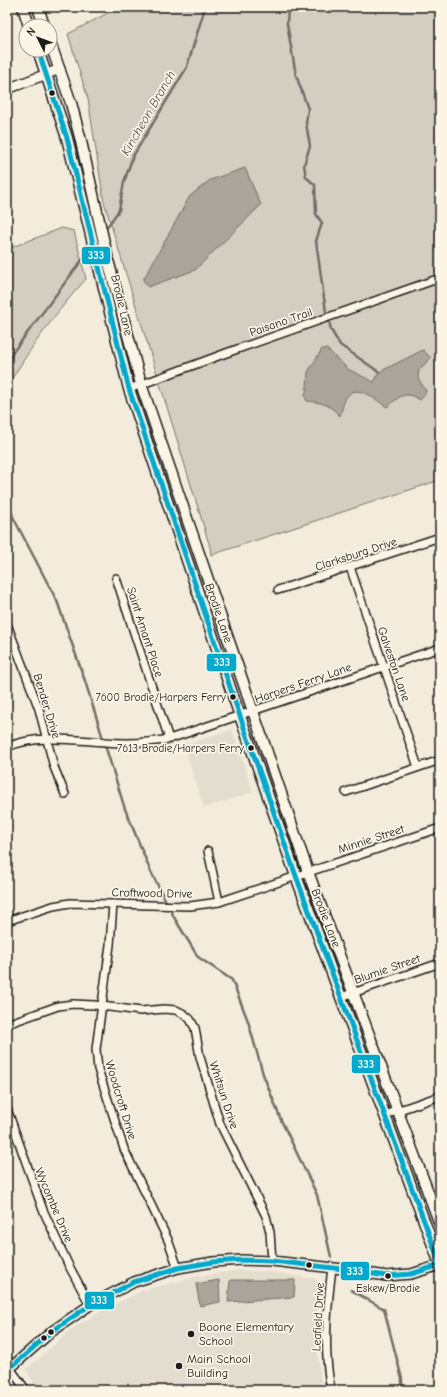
<svg xmlns="http://www.w3.org/2000/svg" width="447" height="1397" font-family="'Comic Neue',sans-serif">
<style>
.built{fill:#e3ddcf}
.green{fill:#d3cec1;stroke:#78756e}
.water{fill:#aaa59b;stroke:#716e68}
.lines{fill:none;stroke-linecap:round;stroke-linejoin:round}
.stream{stroke:#716e68;stroke-width:2.5}
.minor-casing{stroke:#1c1c1c;stroke-width:10}
.tertiary-casing{stroke:#1c1c1c;stroke-width:12}
.secondary-casing{stroke:#1c1c1c;stroke-width:13}
.minor{stroke:#fcf5e5;stroke-width:7}
.tertiary{stroke:#fcf5e5;stroke-width:9}
.secondary{stroke:#fcf5e5;stroke-width:10}
.bus-1-casing{stroke:#fcf5e5;stroke-width:8}
.bus-1{stroke:#00a9ce;stroke-width:5}
.bus-dot{fill:#1c1c1c;stroke:#fcf5e5;stroke-width:1.5}
.labels{text-anchor:middle;dominant-baseline:central;stroke-width:3.5;stroke-linejoin:round;paint-order:stroke}
.bus-label{font-size:11px;fill:#1c1c1c;stroke:#fcf5e5;text-anchor:end}
.street-label{font-size:12px;fill:#1c1c1c;stroke:#fcf5e5}
.poi-label{font-size:12px;fill:#1c1c1c;stroke:#fcf5e5;text-anchor:start}
.water-label{font-size:13px;font-style:italic;fill:#55534f;stroke:#fcf5e5}
.line-badge{stroke:#fcf5e5;stroke-width:1.5}
.badge-label{font-size:11px;text-anchor:middle;font-weight:bold;fill:#fff}
</style>
<rect width="100%" height="100%" fill="#f3ecdd"/>
<filter id="ink" filterUnits="userSpaceOnUse"><feTurbulence type="fractalNoise" baseFrequency=".025" numOctaves="2"/><feDisplacementMap in="SourceGraphic" scale="8" xChannelSelector="R" yChannelSelector="G"/><feConvolveMatrix kernelMatrix="1 2 1 2 8 2 1 2 1" color-interpolation-filters="sRGB"/></filter>
<g filter="url(#ink)">
<!-- built -->
<g class="built">
<path d="M232,729L253,792L204,808L184,744L197,741Z"/>
<path d="M238,1270L271,1272L316,1279L319,1284L316,1340L322,1390H39L26,1370L73,1328L109,1307L144,1290L199,1276Z"/>
</g>
<!-- green -->
<g class="green">
<path d="M119,7H440V480L211,555L210,547L104,202L88,99L68,34Z"/>
<path d="M62,228L74,231L86,279C56,312 30,348 7,387V249Z"/>
</g>
<!-- water -->
<g class="water">
<path d="M245,168L261,205L195,270L148,287L143,280L190,196L210,180Z"/>
<path d="M322,349H327L348,369L374,382L379,372L423,350L431,358L419,370L418,378L426,391L424,396L420,400C404,390 401,396 387,407C377,401 355,381 346,398C343,403 342,410 340,416C328,404 324,403 307,401L305,396L307,387L308,372Z"/>
<path d="M219,1280L220,1302L200,1306L196,1284Z"/>
<path d="M230,1280H295L294,1297L228,1302Z"/>
</g>
<g class="lines">
<!-- stream -->
<g class="stream">
<path d="M288,7L287,24L296,75L308,109L306,123L310,146L304,165L306,177L315,185L316,214L322,223L316,241L326,312"/>
<path d="M105,230L119,210L124,182L133,156L187,67L205,7"/>
<path d="M329,321L331,330L340,345L379,372"/>
<path d="M7,362L10,356L91,248"/>
<path d="M7,499L13,517L57,601L85,681L125,809L151,872L175,919L198,957L232,980L248,1021L263,1074L281,1120L317,1195L331,1257"/>
<path d="M351,1290L384,1309L402,1379V1390"/>
</g>
<defs>
<g id="minor">
<path d="M129,389L229,352L440,278"/>
<path d="M350,567L418,767"/>
<path d="M116,578L169,739"/>
<path d="M278,590L440,537"/>
<path d="M7,624L39,709L54,767L65,794"/>
<path d="M7,747C38,734 73,740 105,742C127,744 148,743 169,739L440,648"/>
<path d="M346,792L440,760"/>
<path d="M208,851L219,902"/>
<path d="M113,904L110,945L96,1049L98,1069L124,1149L168,1240L178,1268"/>
<path d="M7,921L53,906L70,903L190,906L219,902L440,828"/>
<path d="M341,997L440,963"/>
<path d="M7,1024L58,1006L73,1004L94,1005L141,1011L164,1009L176,1010L184,1014L190,1019L195,1028L200,1057L220,1124L266,1216L270,1232L272,1261"/>
<path d="M7,1109L43,1210L68,1264L90,1305"/>
<path d="M385,1115L440,1096"/>
<path d="M7,1364L26,1390"/>
<path d="M331,1390C323,1349 327,1309 332,1268"/>
</g>
<g id="tertiary">
<path d="M7,89L60,69"/>
<path d="M7,1371L51,1332L90,1305L134,1282L178,1268L213,1262L242,1260L272,1261L343,1269L386,1276L411,1274L440,1265"/>
</g>
<g id="secondary">
<path d="M23,7L29,26"/>
<path d="M38,7L44,26"/>
<path d="M50,42L71,103L80,137L108,260L141,384L308,872L440,1224"/>
<path d="M38,50L67,138L129,389L233,696L296,876L440,1264"/>
</g>
</defs>
<!-- minor casing -->
<use href="#minor" class="minor-casing"/>
<!-- tertiary casing -->
<use href="#tertiary" class="tertiary-casing"/>
<!-- secondary casing -->
<use href="#secondary" class="secondary-casing"/>
<!-- minor -->
<use href="#minor" class="minor"/>
<!-- tertiary -->
<use href="#tertiary" class="tertiary"/>
<!-- secondary -->
<use href="#secondary" class="secondary"/>
<defs>
<g id="bus-1">
<path d="M38,50L67,138L129,389L233,696L296,876L440,1264"/>
<path d="M7,1371L51,1332L90,1305L134,1282L178,1268L213,1262L242,1260L272,1261L343,1269L386,1276L411,1274L440,1265"/>
</g>
</defs>
<!-- bus-1 casing -->
<use href="#bus-1" class="bus-1-casing"/>
<!-- bus-1 -->
<use href="#bus-1" class="bus-1"/>
</g>
</g>
<!-- markers -->
<g class="bus-dot">
<circle cx="52" cy="93" r="3.5"/>
<circle cx="233" cy="697" r="3.5"/>
<circle cx="251" cy="748" r="3.5"/>
<circle cx="309" cy="1265" r="3.5"/>
<circle cx="388" cy="1276" r="3.5"/>
<circle cx="51" cy="1332" r="3.5"/>
<circle cx="191" cy="1334" r="4"/>
<circle cx="44" cy="1338" r="3.5"/>
<circle cx="179" cy="1366" r="4"/>
</g>
<g class="labels">
<!-- bus labels -->
<g class="bus-label">
<text x="226" y="697">7600 Brodie/Harpers Ferry</text>
<text x="244" y="748">7613 Brodie/Harpers Ferry</text>
<text x="388" y="1288" text-anchor="middle">Eskew/Brodie</text>
</g>
<!-- street labels -->
<g class="street-label">
<text transform="translate(122 305) rotate(77)">Brodie Lane</text>
<text transform="translate(281 322) rotate(-19)">Paisano Trail</text>
<text transform="translate(356 554) rotate(-18)">Clarksburg Drive</text>
<text transform="translate(219 613) rotate(71)">Brodie Lane</text>
<text transform="translate(145 632) rotate(72)">Saint Amant Place</text>
<text transform="translate(394 664) rotate(71)">Galveston Lane</text>
<text transform="translate(303 683) rotate(-19)">Harpers Ferry Lane</text>
<text transform="translate(47 706) rotate(73)">Bender Drive</text>
<text transform="translate(371 839) rotate(-18)">Minnie Street</text>
<text transform="translate(152 893) rotate(1)">Croftwood Drive</text>
<text transform="translate(326 918) rotate(69)">Brodie Lane</text>
<text transform="translate(387 969) rotate(-19)">Blumie Street</text>
<text transform="translate(224 1095) rotate(72)">Whitsun Drive</text>
<text transform="translate(121 1100) rotate(73)">Woodcroft Drive</text>
<text transform="translate(54 1205) rotate(67)">Wycombe Drive</text>
<text transform="translate(318 1317) rotate(-87)">Leafield Drive</text>
</g>
<!-- poi labels -->
<g class="poi-label">
<text x="199" y="1327">Boone Elementary<tspan x="199" dy="14">School</tspan></text>
<text x="187" y="1359">Main School<tspan x="187" dy="14">Building</tspan></text>
</g>
<!-- water labels -->
<g class="water-label">
<text transform="translate(148 113) rotate(-60)">Kincheon Branch</text>
</g>
</g>
<g class="line-badge">
<rect x="81" y="246" width="30" height="19" rx="4" fill="#00a9ce"/>
<rect x="206" y="653" width="31" height="19" rx="4" fill="#00a9ce"/>
<rect x="351" y="1054" width="30" height="20" rx="4" fill="#00a9ce"/>
<rect x="340" y="1261" width="30" height="20" rx="4" fill="#00a9ce"/>
<rect x="84" y="1291" width="31" height="19" rx="4" fill="#00a9ce"/>
</g>
<g class="badge-label">
<text x="96" y="259">333</text>
<text x="222" y="666">333</text>
<text x="366" y="1068">333</text>
<text x="355" y="1275">333</text>
<text x="99" y="1304">333</text>
</g>
<!-- margin -->
<rect width="447" height="1397" fill="none" stroke="#fcf5e5" stroke-width="24"/>
<rect x="12" y="12" width="423" height="1373" fill="none" stroke="#1c1c1c" stroke-width="1.5" filter="url(#ink)"/>
<!-- north arrow -->
<g transform="translate(38 38) rotate(312)"><circle r="19" fill="#fcf5e5" stroke="#a29e95"/>
<path d="M0-3L7 15L0 10L-7 15Z" fill="#1c1c1c"/>
<text y="-6" font-size="11" font-weight="bold" text-anchor="middle" fill="#1c1c1c">N</text>
</g>
</svg>
